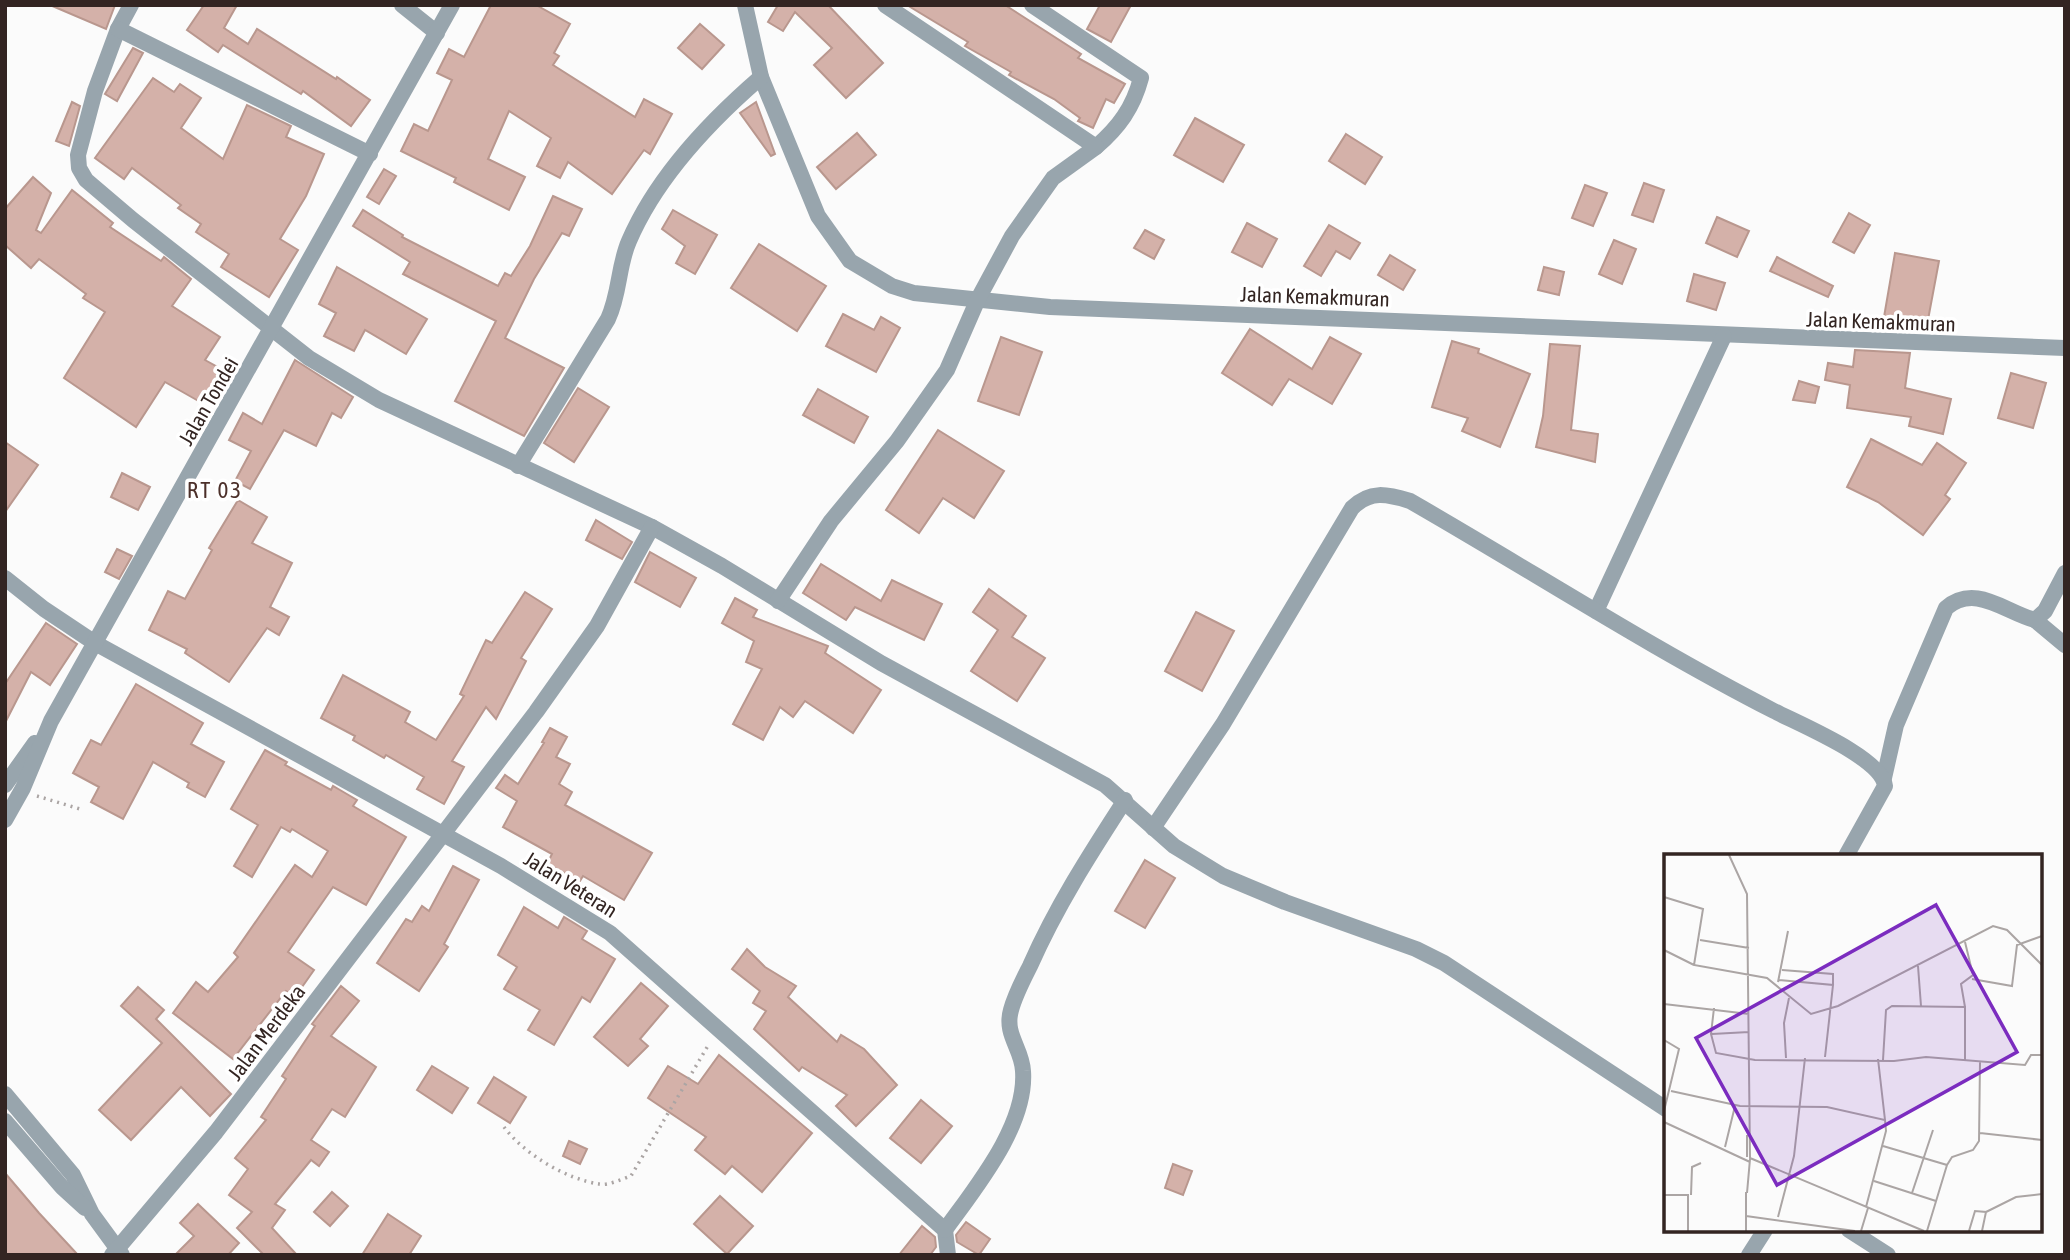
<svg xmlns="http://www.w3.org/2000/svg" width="2070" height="1260" font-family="'Asap Condensed',sans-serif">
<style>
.building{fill:#d4b1a9;stroke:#b9978e;stroke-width:2}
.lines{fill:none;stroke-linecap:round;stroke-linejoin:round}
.path{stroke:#aba5a4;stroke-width:3.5;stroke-dasharray:2 5;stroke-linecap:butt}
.street{stroke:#98a5ad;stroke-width:16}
.labels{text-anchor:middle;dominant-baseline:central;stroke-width:7;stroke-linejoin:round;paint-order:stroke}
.street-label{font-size:21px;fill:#332522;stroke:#fff}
.neighbourhood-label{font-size:23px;letter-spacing:2px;fill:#4c302a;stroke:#fff}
.inset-road{fill:none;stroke:#aba5a4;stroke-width:2}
.view{fill:#7b2cbf;fill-opacity:0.15;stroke:#7b2cbf;stroke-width:3.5}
.inset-edge{fill:none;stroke:#332522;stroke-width:3.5}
</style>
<rect width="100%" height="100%" fill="#fbfbfb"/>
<!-- building -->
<g class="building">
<path d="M50,5H115L106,29Z"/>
<path d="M204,5H237L224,28L248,44L257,29L336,79L337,77L370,100L351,126L303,91L301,94L223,45L218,52L187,30Z"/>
<path d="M491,5H536L570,24L554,53L559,56L553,65L635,117L644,99L672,114L650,154L644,150L612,194L568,162L560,178L537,166L551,138L509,111L488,159L525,177L509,210L454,182L456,178L401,151L414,124L428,131L452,80L437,73L449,49L464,57Z"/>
<path d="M778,5H828L883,63L846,98L814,65L832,48L795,12L783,31L768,22Z"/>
<path d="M907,5H1005L1081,54L1078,58L1125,84L1114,103L1106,99L1093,128L1078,121L1080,118L1054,99L1009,75L1011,72L965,46L968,42Z"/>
<path d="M1100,5H1131L1111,42L1087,29Z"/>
<path d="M700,24L724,45L702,69L678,48Z"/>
<path d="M133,48L143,53L117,101L105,94Z"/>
<path d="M153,78L174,92L180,84L201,98L181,128L223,159L247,105L291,126L286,137L324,154L306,196L280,239L298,250L269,297L221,267L229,254L196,232L201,224L178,208L181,205L132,168L124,179L95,158Z"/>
<path d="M72,102L80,106L69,146L56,141Z"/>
<path d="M756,102L775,154L771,156L740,113Z"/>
<path d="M1195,118L1244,145L1223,182L1174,155Z"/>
<path d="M857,133L876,155L836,189L817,167Z"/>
<path d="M1346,134L1382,157L1365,184L1329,161Z"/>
<path d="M384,169L396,176L379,204L367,197Z"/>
<path d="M33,177L51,193L36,230L41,233L72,190L113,223L110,227L161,261L164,257L191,279L172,306L220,337L205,360L221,369L202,403L165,382L136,427L64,378L105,312L83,298L86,294L39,259L31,268L5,245V209Z"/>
<path d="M1644,183L1664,190L1653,222L1632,215Z"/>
<path d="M1585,185L1607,193L1593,226L1572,218Z"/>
<path d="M553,196L582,209L569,236L562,233L534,279L505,338L564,368L524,436L455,401L496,321L403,274L410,262L353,226L363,210L403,235L402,237L498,286L505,273L511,276L530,246Z"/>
<path d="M673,210L717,235L695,274L676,263L685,246L662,229Z"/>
<path d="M1849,213L1870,225L1854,253L1833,242Z"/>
<path d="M1717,217L1749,231L1737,257L1706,243Z"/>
<path d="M1247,223L1277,239L1262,267L1232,252Z"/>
<path d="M1329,225L1360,243L1350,259L1336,251L1321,276L1304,266Z"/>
<path d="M1145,230L1164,240L1154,259L1134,248Z"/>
<path d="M1614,240L1636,249L1622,284L1599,274Z"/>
<path d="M759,244L826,286L797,331L731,288Z"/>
<path d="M1895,253L1939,261L1927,325L1884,317Z"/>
<path d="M1390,255L1415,270L1403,290L1378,275Z"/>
<path d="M1777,257L1833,286L1828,297L1770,271Z"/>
<path d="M337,267L427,319L406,354L365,330L354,351L324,336L336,313L319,304Z"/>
<path d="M1544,267L1564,272L1559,295L1538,290Z"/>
<path d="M1694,274L1725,283L1716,310L1687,301Z"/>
<path d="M843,314L874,330L881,317L900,328L876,372L826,346Z"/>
<path d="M1250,329L1312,369L1330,337L1361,354L1332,404L1289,379L1272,405L1222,373Z"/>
<path d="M1001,337L1042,352L1019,415L978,401Z"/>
<path d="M1452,341L1479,349L1478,353L1530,374L1500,447L1462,431L1468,418L1432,407Z"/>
<path d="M1550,344L1580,346L1571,430L1598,434L1595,462L1536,447L1543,416Z"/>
<path d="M1855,350L1910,353L1905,388L1951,399L1943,434L1909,426L1911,417L1847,408L1850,385L1825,380L1828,363L1853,367Z"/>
<path d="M295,360L353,397L341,418L332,413L316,446L284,430L250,489L235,481L251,451L229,440L243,413L262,424Z"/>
<path d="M2011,373L2046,383L2033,428L1998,418Z"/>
<path d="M1799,381L1819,387L1815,403L1793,400Z"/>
<path d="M578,388L609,407L574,462L544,443Z"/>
<path d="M818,389L868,417L854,443L803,415Z"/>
<path d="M938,430L1004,471L974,518L943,498L919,533L886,510Z"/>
<path d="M1871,439L1922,465L1937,443L1966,463L1945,495L1950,499L1923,535L1878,502L1847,487Z"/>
<path d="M5,442L38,465L5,512Z"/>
<path d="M122,473L150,487L138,510L111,497Z"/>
<path d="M238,500L267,517L252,543L292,563L270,607L289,617L279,635L267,628L229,682L185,653L187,649L149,630L168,591L185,599L212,550L209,548Z"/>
<path d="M596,520L632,542L622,559L586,540Z"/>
<path d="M117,549L132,556L119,579L105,572Z"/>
<path d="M650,552L696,578L680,607L635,582Z"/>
<path d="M821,564L881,601L892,580L942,604L924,640L855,607L846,620L803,593Z"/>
<path d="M989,589L1026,616L1012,637L1045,658L1017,701L971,671L998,630L973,612Z"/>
<path d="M525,592L552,609L521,658L526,661L496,719L486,707L452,761L464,767L444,804L417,789L424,777L386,755L384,758L353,740L355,736L321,718L343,675L410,712L405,722L436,740L464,696L460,694L486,640L492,643Z"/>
<path d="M735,598L757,610L753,617L828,646L825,653L881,690L853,733L805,701L793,717L780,707L763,740L733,724L762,669L746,662L754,641L722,623Z"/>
<path d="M1196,612L1234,631L1202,691L1165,671Z"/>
<path d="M46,623L77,644L50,685L31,672L5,723V684Z"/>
<path d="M136,684L203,723L191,744L224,762L205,797L187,787L189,783L153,762L123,819L91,802L99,787L73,773L91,740L101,745Z"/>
<path d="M550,728L567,737L556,757L570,764L559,784L572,792L565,805L652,853L624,900L583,876L580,881L547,864L552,854L503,827L517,801L496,788L505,775L518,784L544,743L542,742Z"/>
<path d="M265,750L287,762L285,765L331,790L333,786L340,790L357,800L353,806L406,837L366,905L333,887L288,952L314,970L295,997L286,991L233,1059L173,1013L196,982L208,992L238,957L234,953L295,865L312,877L328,851L292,829L290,832L281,827L252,877L234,866L258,825L231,809Z"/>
<path d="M1145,860L1175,878L1145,928L1115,911Z"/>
<path d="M453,866L479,880L444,944L448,947L419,991L377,963L406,919L412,922L422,906L429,911Z"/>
<path d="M524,907L558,928L564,917L587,931L582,939L615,959L590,1002L582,997L554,1045L528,1030L540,1010L504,989L517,967L498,955Z"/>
<path d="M747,949L765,967L796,986L788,997L837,1042L841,1035L864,1049L897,1085L856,1126L836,1106L847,1095L802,1067L799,1071L754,1029L766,1011L753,1003L760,991L732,969Z"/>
<path d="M641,983L668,1006L640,1039L648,1046L628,1066L594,1037Z"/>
<path d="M341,986L359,1001L331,1036L376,1067L345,1117L332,1109L311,1140L329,1152L319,1166L311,1160L275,1204L285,1210L272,1228L297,1255H264L237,1228L252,1212L229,1195L248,1169L235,1158L266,1120L261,1117L286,1079L282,1076L315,1026L312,1024Z"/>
<path d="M138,987L164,1010L156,1019L231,1094L210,1116L181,1087L131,1140L99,1110L162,1043L121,1006Z"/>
<path d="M719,1055L812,1133L762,1192L732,1166L725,1174L695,1150L706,1137L648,1098L668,1066L698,1084Z"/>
<path d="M432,1066L468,1088L452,1113L417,1090Z"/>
<path d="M494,1077L526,1097L510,1123L478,1103Z"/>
<path d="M921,1100L952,1126L921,1163L890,1138Z"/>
<path d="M569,1141L587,1149L580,1164L563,1156Z"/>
<path d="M1173,1164L1192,1171L1183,1195L1165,1188Z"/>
<path d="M5,1173L39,1213L78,1255H5Z"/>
<path d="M332,1192L348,1206L330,1226L314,1212Z"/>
<path d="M720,1196L753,1226L727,1254L694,1224Z"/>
<path d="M198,1204L239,1243L228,1255H175L194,1236L180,1223Z"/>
<path d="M388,1214L421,1236L409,1255H362Z"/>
<path d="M966,1222L990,1239L979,1255L957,1242L956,1235Z"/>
<path d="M922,1226L935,1237L936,1247L930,1255H899Z"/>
</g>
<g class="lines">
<!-- path -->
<g class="path">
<path d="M37,796L80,809"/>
<path d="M504,1127C524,1154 566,1179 599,1184C608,1186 622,1179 631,1176L709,1044"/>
</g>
<!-- street -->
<g class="street">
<path d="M131,5L118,29L95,91L78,155L79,168L86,180L133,220L309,358L379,400L652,527L722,566L881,663L1105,785L1174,846L1223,876L1285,902L1416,949L1444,963L1666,1109"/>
<path d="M402,5L437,33"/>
<path d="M745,5L761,77L818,216L850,261L892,286L914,293L1050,307L2065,348"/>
<path d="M1032,5L1141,78C1133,108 1119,127 1096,147"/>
<path d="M118,29L370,154"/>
<path d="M518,466L608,319C620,293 618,266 629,241C656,178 710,121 761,77"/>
<path d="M5,578L44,609L95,643L501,866L610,933L945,1230L948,1255"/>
<path d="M778,601L831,521L897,441L947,370L978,299L1012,236L1053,178L1096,147L885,5"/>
<path d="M1596,611L1724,336"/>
<path d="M2035,620L2065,645"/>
<path d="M1884,778L1896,725L1946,608C1975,583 2005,612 2035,620L2045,611L2065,573"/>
<path d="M5,785L35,743"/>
<path d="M5,820L23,788L51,721L452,5"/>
<path d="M1153,828L1223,724L1352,508C1370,490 1387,494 1410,501C1532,571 1649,647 1774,711C1799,724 1882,758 1885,786L1846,856"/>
<path d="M5,1094L73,1175L92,1214L122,1255"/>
<path d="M5,1121L62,1187L85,1208"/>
<path d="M945,1230C975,1188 1027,1126 1023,1071C1022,1048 1004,1035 1011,1010C1015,995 1023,980 1030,966C1056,907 1090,854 1125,800"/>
<path d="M1849,1230L1888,1255"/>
<path d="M112,1255L216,1132L536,712L597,626L652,527"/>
<path d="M1749,1255L1765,1230"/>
</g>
</g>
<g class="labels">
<!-- street labels -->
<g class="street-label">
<text transform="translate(1315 296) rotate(2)">Jalan Kemakmuran</text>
<text transform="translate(1881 321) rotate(2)">Jalan Kemakmuran</text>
<text transform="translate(208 401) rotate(-60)">Jalan Tondei</text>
<text transform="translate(571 884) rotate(32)">Jalan Veteran</text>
<text transform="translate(266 1032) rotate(-53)">Jalan Merdeka</text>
</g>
<!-- neighbourhood labels -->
<g class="neighbourhood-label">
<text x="215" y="490">RT 03</text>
</g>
</g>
<!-- overview -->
<g transform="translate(1664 854)">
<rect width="378" height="378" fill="#fbfbfb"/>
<path class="inset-road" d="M65,1L83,40L86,304L260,377M0,43L39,55L30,111L103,124L147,160L174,152L329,72L343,76L378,111M36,86L85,94M0,96L30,111M254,112L257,152M118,116L169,120V131M308,125L348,132L353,91L378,82M115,126L169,131L161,203M114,128L124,77M0,150L85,160M301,153L297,130L309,121L301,88M50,154L47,180L52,199L91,206L230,207L262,203L361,211L367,201H378M48,180L85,178M0,186L15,195L0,257M122,204L120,169L125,144M214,205L221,266M219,206L222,156L228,152L301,153V206M7,237L76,252L163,253L221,266L222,277L202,353M0,268L86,308M316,279L378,286M83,281V303M219,292L283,311L263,377M61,293L71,252M283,311L288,303L309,296L315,287L316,208M210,327L272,347M83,339L86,305M248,339L269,276M0,341H24V377M27,341L28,313L37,309M322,358L352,343L378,340M82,362L191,377M114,363L130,302L141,204M82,377V338M197,377L204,354M305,377L311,357L322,358L318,377"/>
<path class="view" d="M272,51L353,198L113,331L32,184Z"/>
<rect width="378" height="378" class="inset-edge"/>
</g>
<!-- border -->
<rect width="2070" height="1260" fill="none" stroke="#332522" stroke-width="14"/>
</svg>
